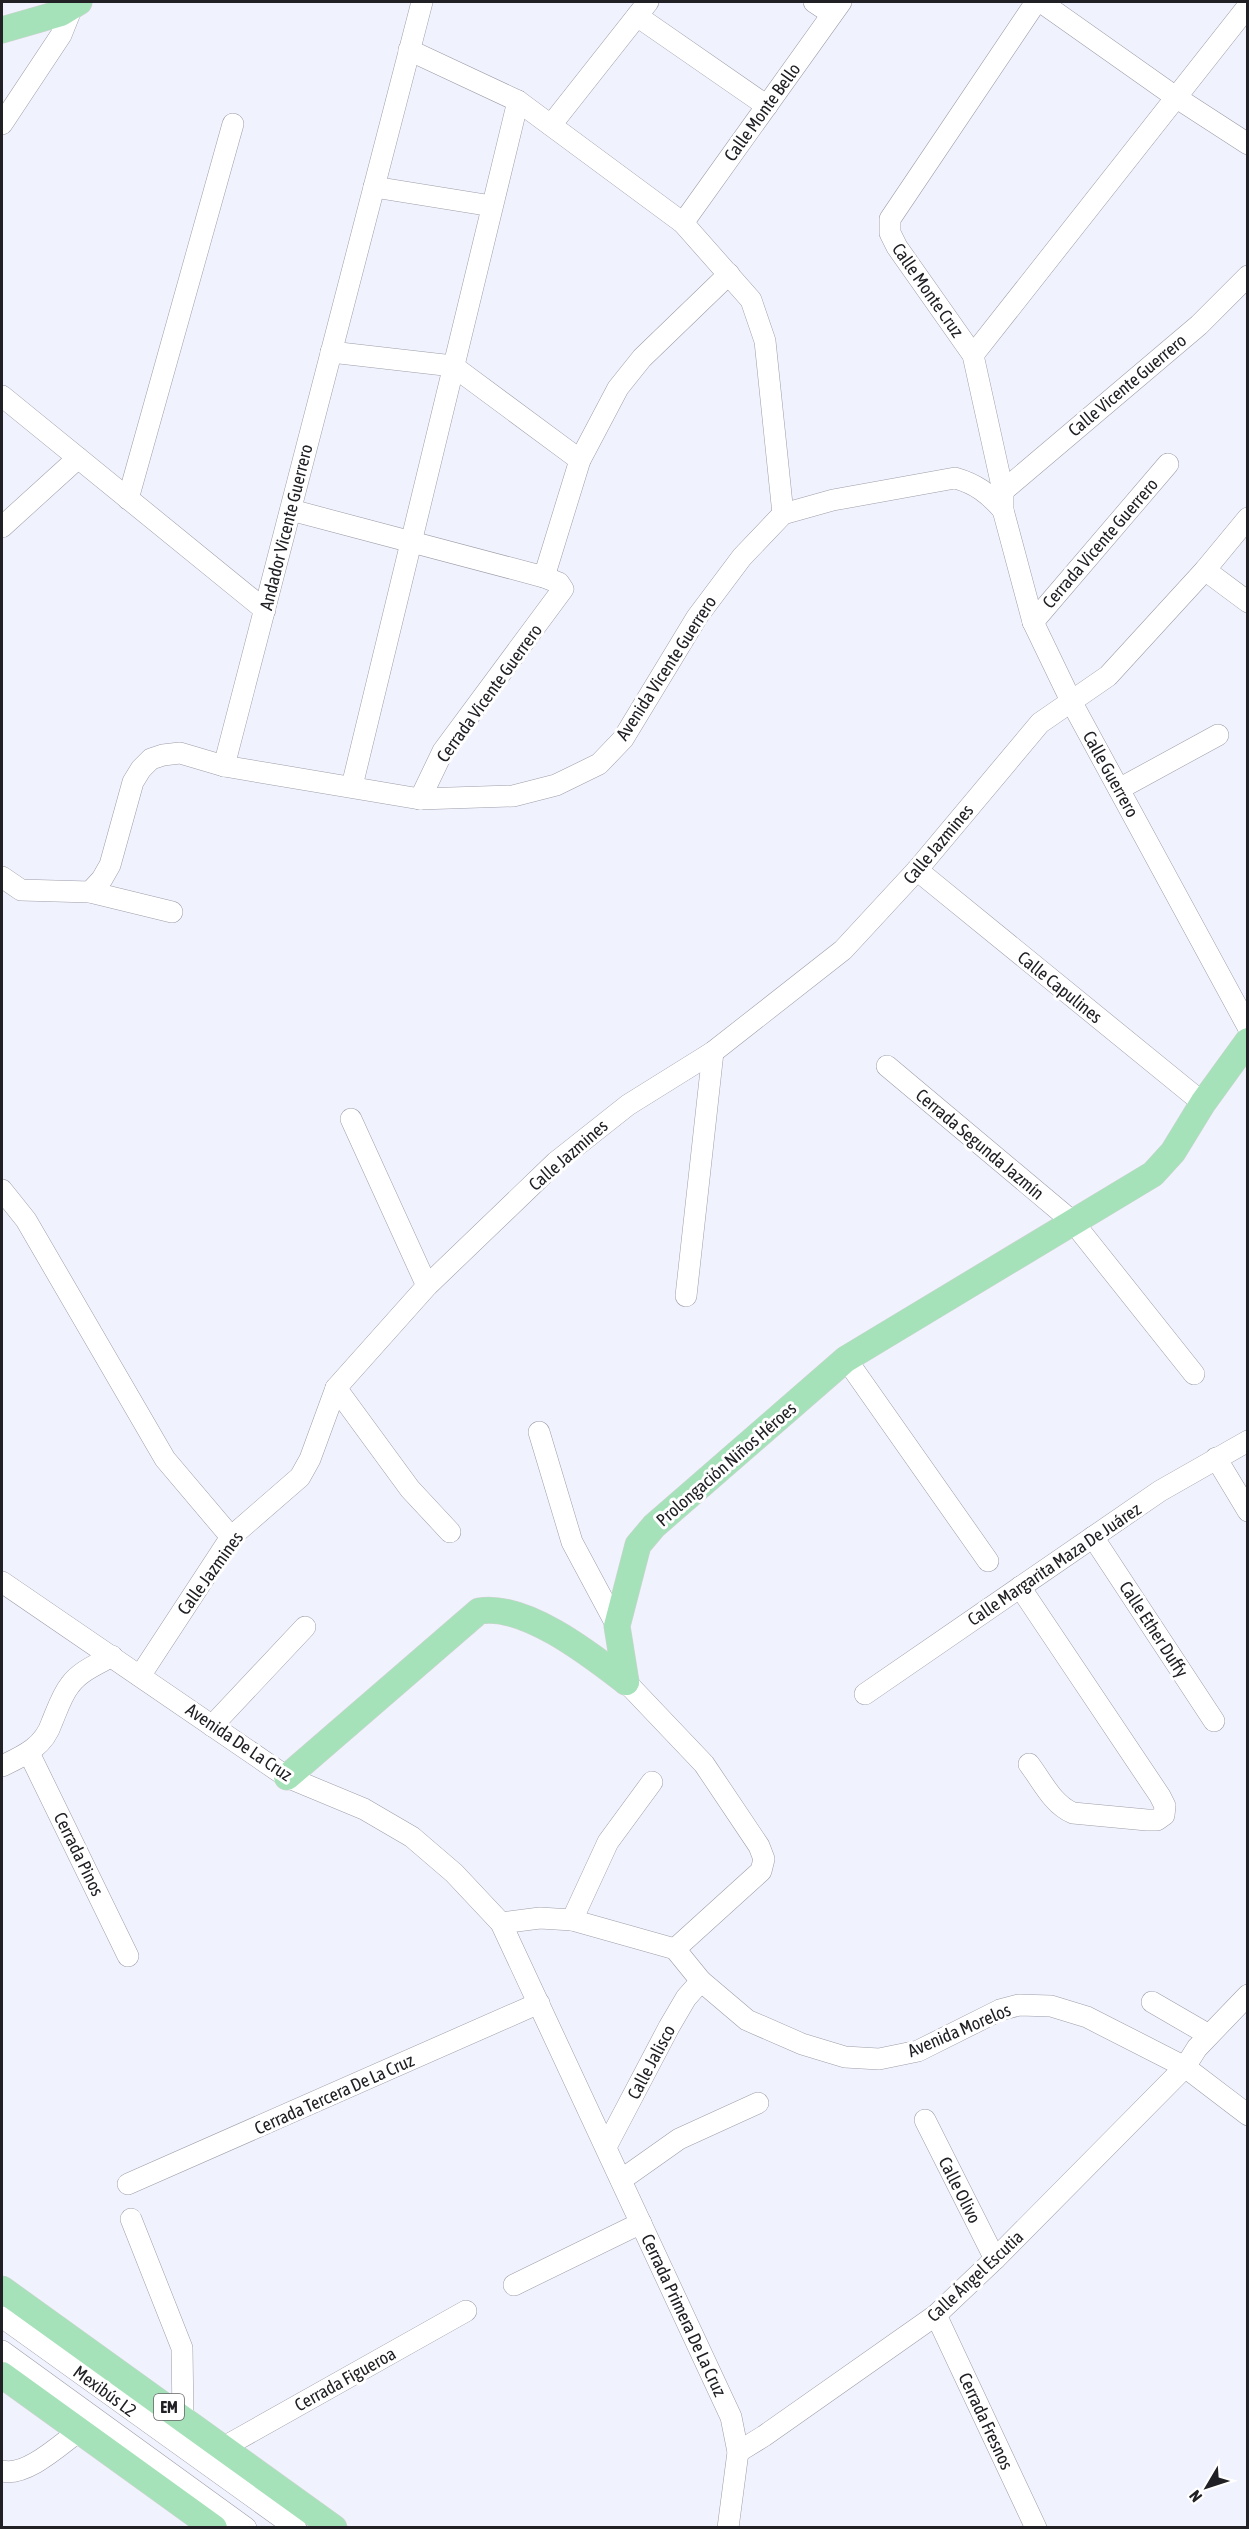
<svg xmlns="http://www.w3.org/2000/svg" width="1249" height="2529" font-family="'Asap Condensed',sans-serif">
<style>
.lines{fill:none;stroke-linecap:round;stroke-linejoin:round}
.minor-casing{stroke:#9d9ea9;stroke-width:22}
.major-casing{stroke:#d2d2d3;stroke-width:27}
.minor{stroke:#fff;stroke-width:21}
.major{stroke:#a6e2b9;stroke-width:26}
.labels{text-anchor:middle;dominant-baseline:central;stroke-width:6;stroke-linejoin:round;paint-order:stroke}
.shield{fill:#fff;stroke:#636366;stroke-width:1.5}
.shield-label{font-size:16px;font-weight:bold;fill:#202025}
.street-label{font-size:18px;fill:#202025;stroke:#fff}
</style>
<rect width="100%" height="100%" fill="#f0f2fd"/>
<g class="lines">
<defs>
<g id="minor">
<path d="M814,2L832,14"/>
<path d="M1036,2L890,219V233L897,247L973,355L1003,491V510L1033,622L1072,703L1248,1027"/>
<path d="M1041,2L1177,98L1248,144"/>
<path d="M637,16L767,106"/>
<path d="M409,50L518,101L683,223L751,300L765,341L783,514"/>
<path d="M2,124L61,35L73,5L70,2"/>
<path d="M551,125L648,2"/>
<path d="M374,187L492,206"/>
<path d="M683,223L841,2"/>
<path d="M331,352L453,366L580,460"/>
<path d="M973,355L1248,6"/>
<path d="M2,396L265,610"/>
<path d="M1003,491L1199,325L1248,276"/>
<path d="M128,499L233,124"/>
<path d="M291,510L544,577L559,583L563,589L443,751L420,799"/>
<path d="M2,527L78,458"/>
<path d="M1205,570L1248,602"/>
<path d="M544,577L580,460L618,388L642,358L729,274"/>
<path d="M1033,622L1168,464"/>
<path d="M224,766L422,2"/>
<path d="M352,786L518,101"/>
<path d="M1119,789L1218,735"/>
<path d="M917,870L1203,1103"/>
<path d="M2,877L21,890L90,892L172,912"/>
<path d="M90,892L102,879L110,865L133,782L141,769L151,759L163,755L180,753L224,766L420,799L513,796L556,785L599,764L623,739L697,617L742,557L783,514L833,500L955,478C976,484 988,493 1003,510"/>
<path d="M887,1066L1073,1222L1194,1374"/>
<path d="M351,1119L427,1286"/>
<path d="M2,1190L26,1220L165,1459L231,1537"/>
<path d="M686,1296L713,1052"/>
<path d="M846,1359L988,1561"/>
<path d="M336,1388L410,1489L450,1532"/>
<path d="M539,1432L572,1542L617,1626"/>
<path d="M1216,1458L1248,1511"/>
<path d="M1093,1537L1214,1721"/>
<path d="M2,1582L287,1777L364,1809L412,1837L454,1873L501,1923L731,2417L738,2452L728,2528"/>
<path d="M1020,1587L1160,1796L1165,1806L1164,1815L1157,1820H1147L1073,1813C1053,1805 1042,1781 1029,1764"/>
<path d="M140,1676L231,1537L300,1477L310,1459L336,1388L427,1286L556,1162L628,1105L713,1052L843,950L917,870L1040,723L1108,676L1205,570L1248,518"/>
<path d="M626,1682L704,1764L759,1846L764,1859L761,1871L675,1949"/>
<path d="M865,1694L1160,1491L1248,1441"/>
<path d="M212,1726L305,1627"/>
<path d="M29,1753L128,1956"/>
<path d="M2,1766C23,1756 44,1747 52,1722C57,1710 62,1695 70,1685C80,1671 98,1664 112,1656"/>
<path d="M572,1920L608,1842L652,1782"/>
<path d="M501,1923L540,1918L572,1920L675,1949L701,1981L747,2020L802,2044L845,2057L879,2059L918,2051L1000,2010L1019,2005L1051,2006L1087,2017L1185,2067L1248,2115"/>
<path d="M1152,2002L1209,2035"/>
<path d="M925,2120L995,2259"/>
<path d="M606,2147L669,2027L686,1998L701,1981"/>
<path d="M621,2180L679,2139L758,2103"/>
<path d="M128,2184L539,2003"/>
<path d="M131,2219L182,2348L183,2417"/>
<path d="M514,2285L641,2223"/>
<path d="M936,2315L1036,2528"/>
<path d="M2,2317L296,2528"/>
<path d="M2,2351L246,2528"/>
<path d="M224,2447L466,2311"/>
<path d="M738,2452L764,2436L936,2315L995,2259L1185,2067L1197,2048L1248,1995"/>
<path d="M2,2471C26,2477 60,2445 79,2431"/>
</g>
<g id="major">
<path d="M2,30L61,13L79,2"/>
<path d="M626,1682L617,1626L638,1545L654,1526L846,1359L1153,1174L1173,1152L1203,1103L1248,1041"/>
<path d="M287,1777L479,1611C525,1603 591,1655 626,1682"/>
<path d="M2,2289L334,2528"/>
<path d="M2,2375L214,2528"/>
</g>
</defs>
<!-- minor casing -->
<use href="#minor" class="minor-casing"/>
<!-- major casing -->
<use href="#major" class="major-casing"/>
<!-- minor -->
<use href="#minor" class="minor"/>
<!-- major -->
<use href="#major" class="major"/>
</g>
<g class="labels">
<!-- shield labels -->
<rect class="shield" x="154" y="2394" width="30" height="26" rx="4.5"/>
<g class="shield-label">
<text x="169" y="2407">EM</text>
</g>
<!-- street labels -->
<g class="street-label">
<text transform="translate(762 112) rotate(-54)">Calle Monte Bello</text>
<text transform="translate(928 290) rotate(55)">Calle Monte Cruz</text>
<text transform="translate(1127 385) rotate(-40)">Calle Vicente Guerrero</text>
<text transform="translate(286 527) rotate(-76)">Andador Vicente Guerrero</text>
<text transform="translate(1100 543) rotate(-49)">Cerrada Vicente Guerrero</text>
<text transform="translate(666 668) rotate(-57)">Avenida Vicente Guerrero</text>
<text transform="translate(489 693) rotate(-54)">Cerrada Vicente Guerrero</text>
<text transform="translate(1111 774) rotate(61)">Calle Guerrero</text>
<text transform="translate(938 844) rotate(-50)">Calle Jazmines</text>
<text transform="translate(1060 987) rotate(39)">Calle Capulines</text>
<text transform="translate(980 1144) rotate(40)">Cerrada Segunda Jazmín</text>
<text transform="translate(568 1155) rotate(-41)">Calle Jazmines</text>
<text transform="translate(726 1464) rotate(-41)">Prolongación Niños Héroes</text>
<text transform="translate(1054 1564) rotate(-34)">Calle Margarita Maza De Juárez</text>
<text transform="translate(210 1573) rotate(-54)">Calle Jazmines</text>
<text transform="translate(1154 1629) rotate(57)">Calle Ether Duffy</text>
<text transform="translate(239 1742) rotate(34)">Avenida De La Cruz</text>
<text transform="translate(79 1854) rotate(64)">Cerrada Pinos</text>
<text transform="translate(959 2030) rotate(-23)">Avenida Morelos</text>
<text transform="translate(651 2062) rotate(-62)">Calle Jalisco</text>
<text transform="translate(334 2094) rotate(-24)">Cerrada Tercera De La Cruz</text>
<text transform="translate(960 2190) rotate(63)">Calle Olivo</text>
<text transform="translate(975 2276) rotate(-43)">Calle Ángel Escutia</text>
<text transform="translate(684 2315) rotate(65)">Cerrada Primera De La Cruz</text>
<text transform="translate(345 2379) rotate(-29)">Cerrada Figueroa</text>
<text transform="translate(105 2391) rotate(36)">Mexibús L2</text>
<text transform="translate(986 2421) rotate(65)">Cerrada Fresnos</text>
</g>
</g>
<!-- border -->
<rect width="1249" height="2529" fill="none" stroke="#202025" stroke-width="6"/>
<!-- north arrow -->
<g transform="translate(1207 2487) rotate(231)" stroke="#ffffff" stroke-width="4.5" paint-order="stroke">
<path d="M0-4.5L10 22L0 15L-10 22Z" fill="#202025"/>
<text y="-9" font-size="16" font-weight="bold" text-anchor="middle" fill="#202025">N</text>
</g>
</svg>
